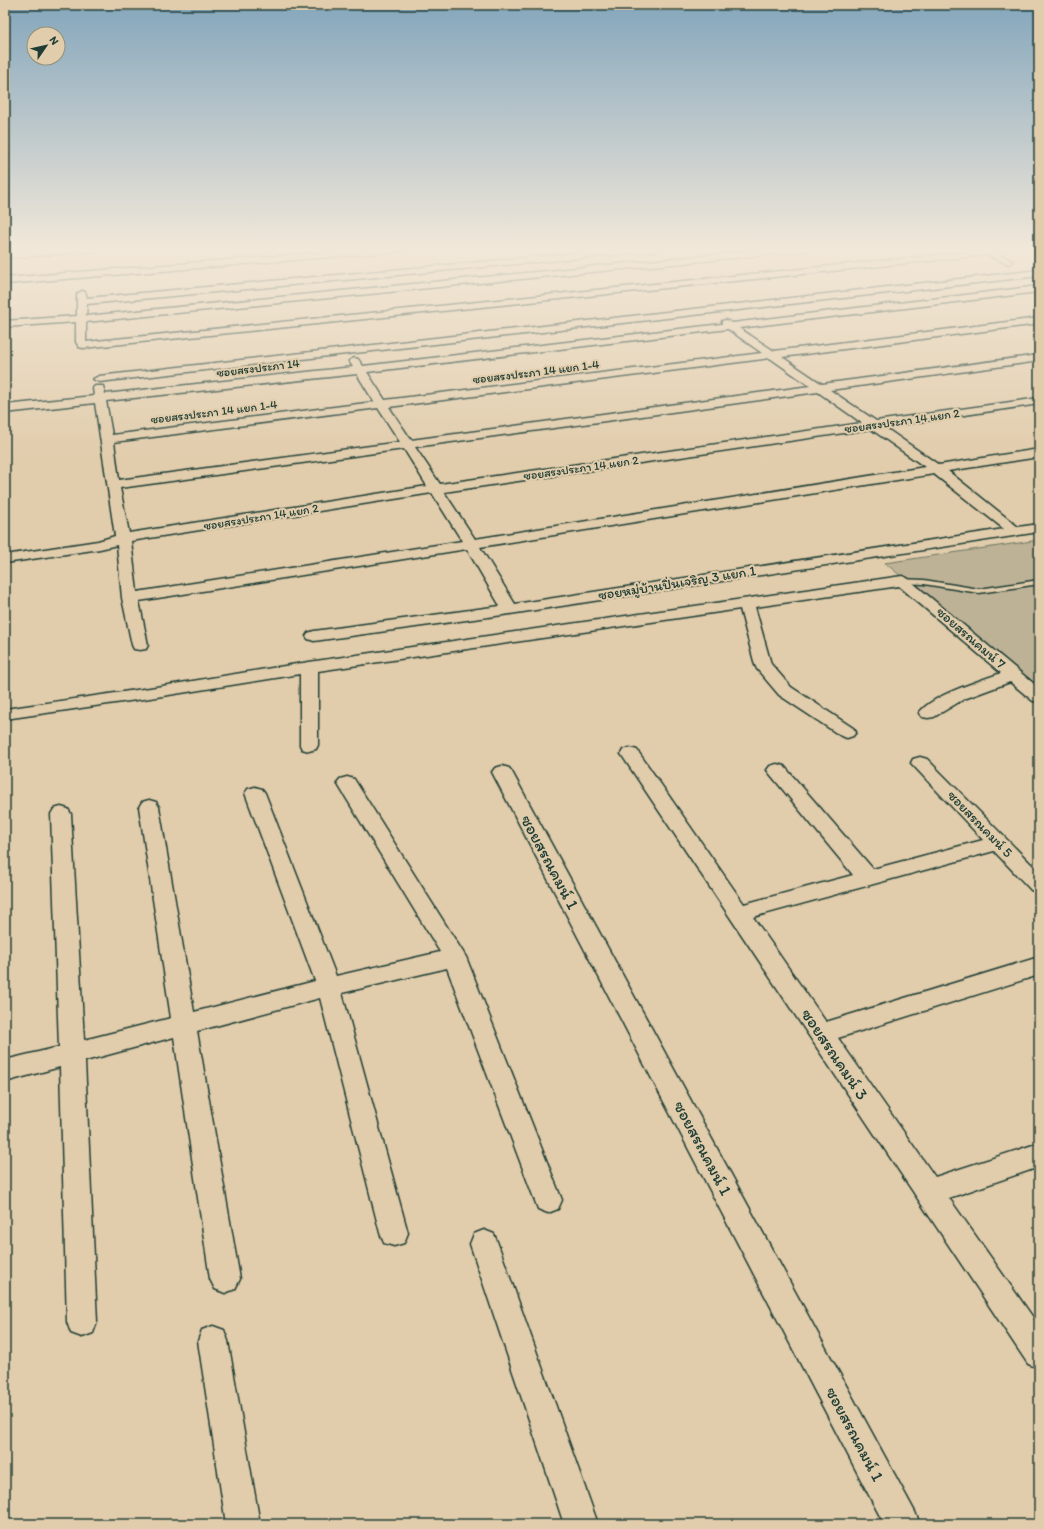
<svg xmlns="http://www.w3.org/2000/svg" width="1044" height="1529" font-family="Itim,'Playpen Sans Thai',sans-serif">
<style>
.green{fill:#beb296;stroke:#6e7865}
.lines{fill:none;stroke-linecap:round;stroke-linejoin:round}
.service-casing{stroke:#1f3d34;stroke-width:3}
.minor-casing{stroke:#1f3d34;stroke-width:3}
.service{fill:#e1ccab;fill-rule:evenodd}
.minor{fill:#e1ccab;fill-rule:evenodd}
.labels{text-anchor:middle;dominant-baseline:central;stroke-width:4;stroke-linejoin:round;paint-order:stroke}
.far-street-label{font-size:12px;fill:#1f3d34;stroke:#e1ccab}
.street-label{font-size:14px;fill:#1f3d34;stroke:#e1ccab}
.near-street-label{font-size:17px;fill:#1f3d34;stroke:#e1ccab}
</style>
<rect width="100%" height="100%" fill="#e1ccab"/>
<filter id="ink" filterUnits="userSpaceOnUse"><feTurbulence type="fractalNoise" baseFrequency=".025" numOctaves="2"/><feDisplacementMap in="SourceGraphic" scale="8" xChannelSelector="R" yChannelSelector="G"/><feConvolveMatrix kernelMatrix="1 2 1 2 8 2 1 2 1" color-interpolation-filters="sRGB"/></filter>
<g filter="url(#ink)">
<!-- green -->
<path class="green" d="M1039,540V688L885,563Z"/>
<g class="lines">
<defs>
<path id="service" d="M899,579L924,580L979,589L1039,580V584L979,593L924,584L902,583L898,581Z"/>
<g id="minor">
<path d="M68,248H102L98,251L5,258V252Z"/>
<path d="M377,248H408L404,251L5,284V278Z"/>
<path d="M631,248H659L655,251L87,304L86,316L781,248H808L804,251L86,322V342L977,251L974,248H985L1013,261L1009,264L987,255L83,348L79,347L76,342V322L5,327V321L77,316V294L82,291L85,292L87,298Z"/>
<path d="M1039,270V276L99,382L93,379L99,376Z"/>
<path d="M1039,286V292L739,328L774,351L1039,318V324L782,357L822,384L1039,355V361L830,390L876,421L1039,398V404L884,427L939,465L1039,449V457L948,471L1018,527L1039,524V532L510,614L314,641L308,639L306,636L308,633L314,631L500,606L467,549L139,601L148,645L146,649L140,650L134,649L132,645L122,598L117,545L100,549L5,563V555L98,541L115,536L95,403L5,413V405L94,396L93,388L95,386H103L105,394L353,367L349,361L354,358L358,359L363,366L722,324V321L726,320L732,323ZM728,329L762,353L385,400L367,372ZM770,358L810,386L411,440L389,407ZM357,374L374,402L112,435L106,401ZM818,392L862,423L440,484L415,447ZM378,408L400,442L119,480L114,442ZM871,429L925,467L475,539L444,492ZM404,449L427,486L129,533L120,488ZM934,474L1004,529L515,604L480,547ZM432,493L462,541L137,592L131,541Z"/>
<path d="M902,576L907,578L1039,688V702L1033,701L1010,682L964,699L934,717L928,718L922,717L919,713C932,695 980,681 1001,673L899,586L755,607L771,664L791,687L853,728L856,732L853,736L847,738L841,736L779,695L757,669L755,665L740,609L318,671V745L316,749L309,751L302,749L300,745V674L150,698L5,719V709L150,688L309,662Z"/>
<path d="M630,748L637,750L744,904L853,875L770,774L767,770L770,766L777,764L784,766L873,869L983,840L911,763L913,759L920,757L927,759L1039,872V893L1031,890L994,851L753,917L826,1022L1039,957V975L838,1038L935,1177L1039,1143V1167L949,1198L1039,1326V1368L1028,1364L621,754L623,750Z"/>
<path d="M502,766L509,768L512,772L915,1512L920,1524H884L492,772L495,768Z"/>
<path d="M347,777L354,779L466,957L562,1200L558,1209L548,1213L538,1209L447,968L342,993L408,1233L404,1243L394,1246L384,1243L380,1233L320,998L197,1031L240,1279L235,1289L225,1293L215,1289L210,1279L174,1037L85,1061L97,1322L93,1333L82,1337L71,1333L67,1322L60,1067L5,1082V1060L59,1047L51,814L54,809L61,807L68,809L71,814L84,1040L171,1018L139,807L142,802L149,800L156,802L159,807L194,1012L315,981L245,793L248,789L255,787L262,789L265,793L336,976L440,952L337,783L340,779Z"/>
<path d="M484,1230L494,1234L498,1244L598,1524H564L470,1244L474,1234Z"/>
<path d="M213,1326L224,1330L228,1341L260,1524H226L198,1341L202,1330Z"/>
</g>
</defs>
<!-- service casing -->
<use href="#service" class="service-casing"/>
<!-- minor casing -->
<use href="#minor" class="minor-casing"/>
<!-- service -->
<use href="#service" class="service"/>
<!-- minor -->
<use href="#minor" class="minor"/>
</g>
</g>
<!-- sky -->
<linearGradient id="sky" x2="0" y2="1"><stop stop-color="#84a6bc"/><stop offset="0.54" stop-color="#f2e8d9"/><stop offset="1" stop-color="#f2e8d9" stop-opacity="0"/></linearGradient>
<rect width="1044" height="462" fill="url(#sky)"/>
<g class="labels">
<!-- far-street labels -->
<g class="far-street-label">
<text transform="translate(258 368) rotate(-7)">ซอยสรงประภา 14</text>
<text transform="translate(536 372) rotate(-7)">ซอยสรงประภา 14 แยก 1-4</text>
<text transform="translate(214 412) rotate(-7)">ซอยสรงประภา 14 แยก 1-4</text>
<text transform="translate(902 421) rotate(-8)">ซอยสรงประภา 14 แยก 2</text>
<text transform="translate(581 468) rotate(-8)">ซอยสรงประภา 14 แยก 2</text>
<text transform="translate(261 517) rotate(-9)">ซอยสรงประภา 14 แยก 2</text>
</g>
<!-- street labels -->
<g class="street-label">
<text transform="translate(677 583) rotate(-9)">ซอยหมู่บ้านปิ่นเจริญ 3 แยก 1</text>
<text transform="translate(971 638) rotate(41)">ซอยสรณคมน์ 7</text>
<text transform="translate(980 824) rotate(46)">ซอยสรณคมน์ 5</text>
</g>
<!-- near-street labels -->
<g class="near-street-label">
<text transform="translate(550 862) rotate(62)">ซอยสรณคมน์ 1</text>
<text transform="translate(835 1054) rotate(56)">ซอยสรณคมน์ 3</text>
<text transform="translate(703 1148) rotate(62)">ซอยสรณคมน์ 1</text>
<text transform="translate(855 1434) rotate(62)">ซอยสรณคมน์ 1</text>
</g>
</g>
<!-- margin -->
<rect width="1044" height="1529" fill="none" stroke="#e1ccab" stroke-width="20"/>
<rect x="10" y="10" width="1024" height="1509" fill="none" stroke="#1f3d34" stroke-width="1.5" filter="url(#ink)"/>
<!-- north arrow -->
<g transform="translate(46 46) rotate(56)"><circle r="19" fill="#e1ccab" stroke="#93937b"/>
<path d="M0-3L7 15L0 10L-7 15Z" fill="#1f3d34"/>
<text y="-6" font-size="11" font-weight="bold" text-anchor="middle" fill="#1f3d34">N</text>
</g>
</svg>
